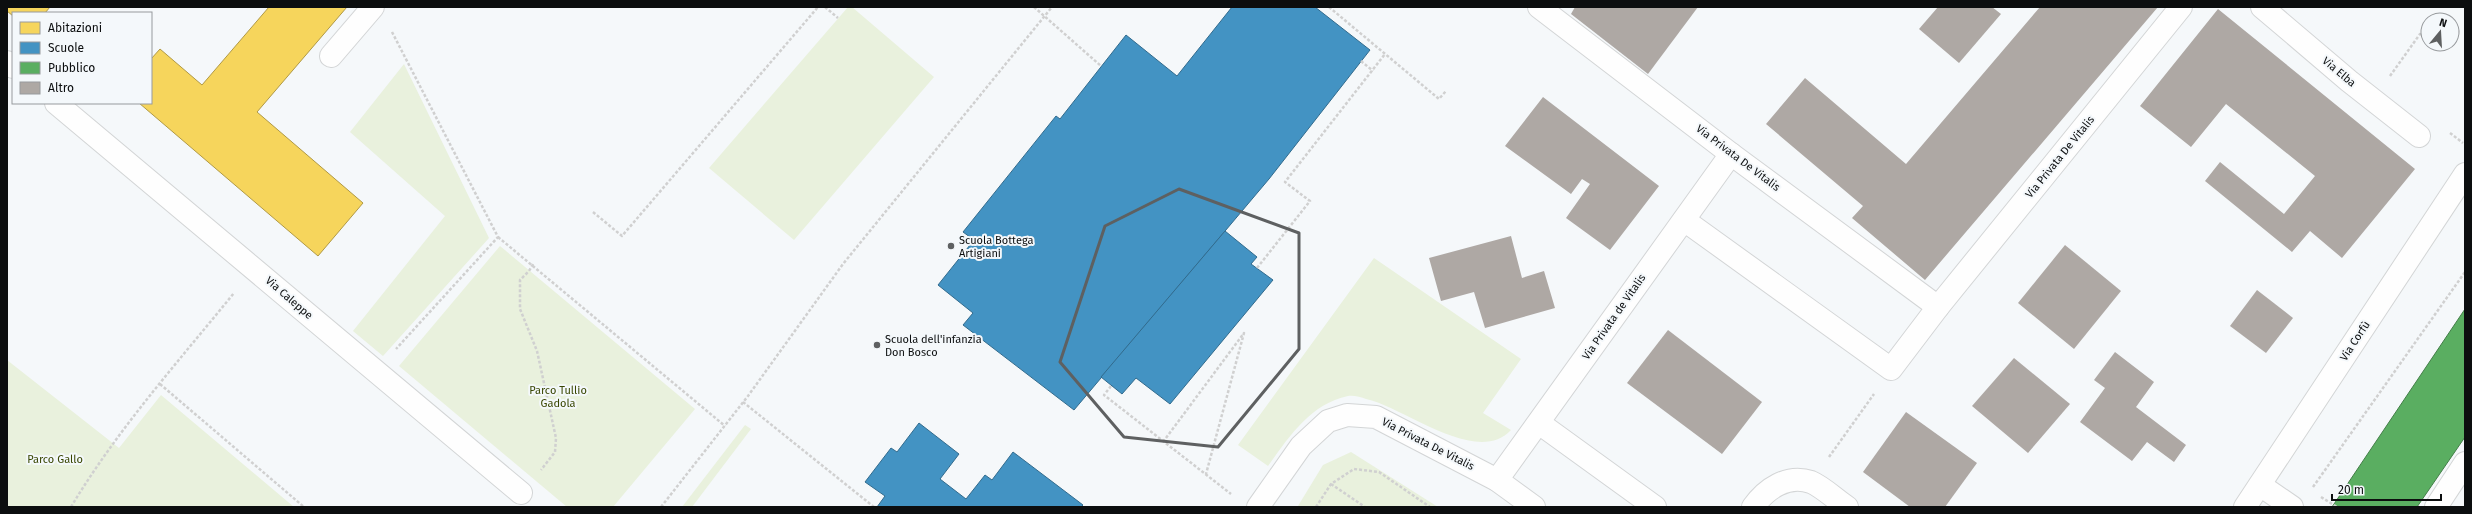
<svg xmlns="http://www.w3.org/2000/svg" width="2472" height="514" font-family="'Fira Sans',sans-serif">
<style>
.green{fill:#e9f1dd}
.homes{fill:#f6d55c;stroke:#b09945}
.schools{fill:#4393c3;stroke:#326b8d}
.public{fill:#5aae61;stroke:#437e48}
.building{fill:#aea8a4}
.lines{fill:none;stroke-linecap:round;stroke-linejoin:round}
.street-casing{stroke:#d3d5d6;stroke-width:24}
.path{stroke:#d0d0d0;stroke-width:2.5;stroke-dasharray:3 2;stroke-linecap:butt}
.street{stroke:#fefefe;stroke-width:22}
.marked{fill:none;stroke:#5e6061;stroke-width:3;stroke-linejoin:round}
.poi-dot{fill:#5e6061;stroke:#f4f8fb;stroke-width:1.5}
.labels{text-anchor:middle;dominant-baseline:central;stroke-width:4;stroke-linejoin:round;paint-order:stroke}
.street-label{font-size:11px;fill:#0c0e0f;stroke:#f4f8fb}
.poi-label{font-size:11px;fill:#0c0e0f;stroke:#f4f8fb;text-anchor:start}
.park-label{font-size:11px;fill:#394702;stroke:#f4f8fb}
</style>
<rect width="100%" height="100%" fill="#f5f8fa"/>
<!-- green -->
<g class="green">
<path d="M848,7H852L934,77L794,240L709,168Z"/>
<path d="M404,64L489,238L383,356L353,331L445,216L350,132Z"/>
<path d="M500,246L695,409L613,507H567L399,366Z"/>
<path d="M1374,258L1521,359L1483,413L1511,430C1477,467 1404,407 1366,399C1361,397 1353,395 1348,396C1310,404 1289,437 1268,466L1238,445Z"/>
<path d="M7,360L119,448L161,395L294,507H7Z"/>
<path d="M745,425L751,429L692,507H682Z"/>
<path d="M1351,452L1438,507L1298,506L1323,465Z"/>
</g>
<!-- homes -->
<g class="homes">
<path d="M7,7H50L45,13H13V16L7,11Z"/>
<path d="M269,7H347L257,112L363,203L318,256L139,103H151V59L160,49L202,85Z"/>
</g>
<!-- schools -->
<g class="schools">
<path d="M1232,7H1315L1370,50L1269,179L1074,410L963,325L973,313L938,285L974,240L963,232L1056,116L1060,119L1126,35L1177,76Z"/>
<path d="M1225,231L1257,257L1251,264L1273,280L1170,404L1136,378L1122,394L1101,377Z"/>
<path d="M919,423L959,454L940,479L966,499L985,475L992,480L1013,452L1083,505L1081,507H877L885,496L865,482L891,448L897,452Z"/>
</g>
<!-- public -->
<path class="public" d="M2465,309V437L2417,507H2332Z"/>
<!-- building -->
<g class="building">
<path d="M1575,7H1698L1648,74L1571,14Z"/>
<path d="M1938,7H1992L2001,14L1959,63L1919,29Z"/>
<path d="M2040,7H2158L1925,280L1852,218L1863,206L1766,124L1805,78L1906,164Z"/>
<path d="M2218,9L2415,169L2342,258L2310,231L2292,252L2205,181L2220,162L2284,214L2315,176L2226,104L2191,147L2140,106Z"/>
<path d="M1543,97L1659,186L1610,250L1566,218L1590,184L1582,179L1571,194L1505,146Z"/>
<path d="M1511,236L1522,278L1544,271L1555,308L1485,328L1474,292L1441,301L1429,258Z"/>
<path d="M2065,245L2121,291L2074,349L2018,303Z"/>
<path d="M2257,290L2293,318L2266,353L2230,326Z"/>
<path d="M1668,330L1762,402L1722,454L1627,383Z"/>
<path d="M2115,352L2154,382L2136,407L2186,445L2174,462L2147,442L2132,461L2080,422L2105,388L2094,380Z"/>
<path d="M2014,358L2070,404L2028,453L1972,406Z"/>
<path d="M1906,412L1977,463L1945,507H1910L1863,472Z"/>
</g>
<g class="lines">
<defs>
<g id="street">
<path d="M1539,7L1731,154L1938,307"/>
<path d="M2262,7L2349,81L2419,136"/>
<path d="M331,56L373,7"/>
<path d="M7,62L13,67"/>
<path d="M56,103L521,493"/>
<path d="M1684,220L1891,369L1938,307L2181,7"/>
<path d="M1539,423L1655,507"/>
<path d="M1497,480L1731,154"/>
<path d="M2260,485L2292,507"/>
<path d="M1258,507L1301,446L1328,421L1347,415L1376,417L1497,480L1534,507"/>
<path d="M1753,507C1766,489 1787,474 1811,482C1823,487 1836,500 1847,507"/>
<path d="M2245,507L2465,174"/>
<path d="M2436,507L2465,463"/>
</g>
</defs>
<!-- street casing -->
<use href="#street" class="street-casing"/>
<!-- path -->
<g class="path">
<path d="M825,7L838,18"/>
<path d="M1034,7L1101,66"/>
<path d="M1329,7L1439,99L1446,91"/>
<path d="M392,32L498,237L396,349"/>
<path d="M2434,44L2440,49"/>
<path d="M1361,61L1373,71"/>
<path d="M2390,76L2420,34L2428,40"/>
<path d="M2450,133L2463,143"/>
<path d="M593,212L622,236L818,7"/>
<path d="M498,237L725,426"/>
<path d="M533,264L529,271L520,280V309L537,351L556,438L555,452L541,470"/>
<path d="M1257,268L1310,201L1285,182L1385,54"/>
<path d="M160,384L304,507"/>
<path d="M1111,386L1104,395L1231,494"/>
<path d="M743,402L874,507"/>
<path d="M1163,442L1244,333L1206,474"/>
<path d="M1829,457L1874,394"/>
<path d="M1331,484L1365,507"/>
<path d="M2313,487L2465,272"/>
<path d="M2321,497L2337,507"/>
<path d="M71,507C117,430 178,362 234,293"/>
<path d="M661,507L748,396L843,264L1052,7"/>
<path d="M1316,507L1331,484L1354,469L1379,472L1430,507"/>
</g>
<!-- street -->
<use href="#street" class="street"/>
</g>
<!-- marked area -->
<path class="marked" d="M1179,189L1299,233V349L1218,447L1124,437L1060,362L1105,226Z"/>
<!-- markers -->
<g class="poi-dot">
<circle cx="951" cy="246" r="4"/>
<circle cx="877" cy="345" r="4"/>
</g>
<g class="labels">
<!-- street labels -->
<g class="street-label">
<text transform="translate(2339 72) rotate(40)">Via Elba</text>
<text transform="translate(2060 157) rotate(-51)">Via Privata De Vitalis</text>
<text transform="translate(1738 158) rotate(37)">Via Privata De Vitalis</text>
<text transform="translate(289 298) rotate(41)">Via Caleppe</text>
<text transform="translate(1614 317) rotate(-55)">Via Privata de Vitalis</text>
<text transform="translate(2355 341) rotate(-57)">Via Corfù</text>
<text transform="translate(1428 444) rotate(27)">Via Privata De Vitalis</text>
</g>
<!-- poi labels -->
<g class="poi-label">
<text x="959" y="240">Scuola Bottega<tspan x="959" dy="13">Artigiani</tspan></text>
<text x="885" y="339">Scuola dell'infanzia<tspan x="885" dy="13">Don Bosco</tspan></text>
</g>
<!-- park labels -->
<g class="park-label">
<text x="558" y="390">Parco Tullio<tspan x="558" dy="13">Gadola</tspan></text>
<text x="55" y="459">Parco Gallo</text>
</g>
</g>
<!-- border -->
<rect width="2472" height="514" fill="none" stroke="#0c0e0f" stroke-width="16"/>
<!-- legend -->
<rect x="12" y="12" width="140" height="92" fill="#f4f8fb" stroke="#979a9d"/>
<rect x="20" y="22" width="20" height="12" fill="#f6d55c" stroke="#979a9d"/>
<text x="48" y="32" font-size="12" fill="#0c0e0f">Abitazioni</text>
<rect x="20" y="42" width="20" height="12" fill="#4393c3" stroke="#979a9d"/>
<text x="48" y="52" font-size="12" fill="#0c0e0f">Scuole</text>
<rect x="20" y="62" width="20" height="12" fill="#5aae61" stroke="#979a9d"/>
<text x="48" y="72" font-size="12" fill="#0c0e0f">Pubblico</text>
<rect x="20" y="82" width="20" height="12" fill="#aea8a4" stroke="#979a9d"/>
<text x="48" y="92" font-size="12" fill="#0c0e0f">Altro</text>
<!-- north arrow -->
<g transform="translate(2440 32) rotate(18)"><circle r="19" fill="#f4f8fb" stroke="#979a9d"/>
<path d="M0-3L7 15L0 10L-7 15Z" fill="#5e6061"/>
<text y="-6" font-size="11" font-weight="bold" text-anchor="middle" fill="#0c0e0f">N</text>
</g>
<!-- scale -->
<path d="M2332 494v6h109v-6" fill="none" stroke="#0c0e0f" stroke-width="2"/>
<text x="2338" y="494" font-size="12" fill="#0c0e0f" stroke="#f4f8fb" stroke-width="3" paint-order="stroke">20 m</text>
</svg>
